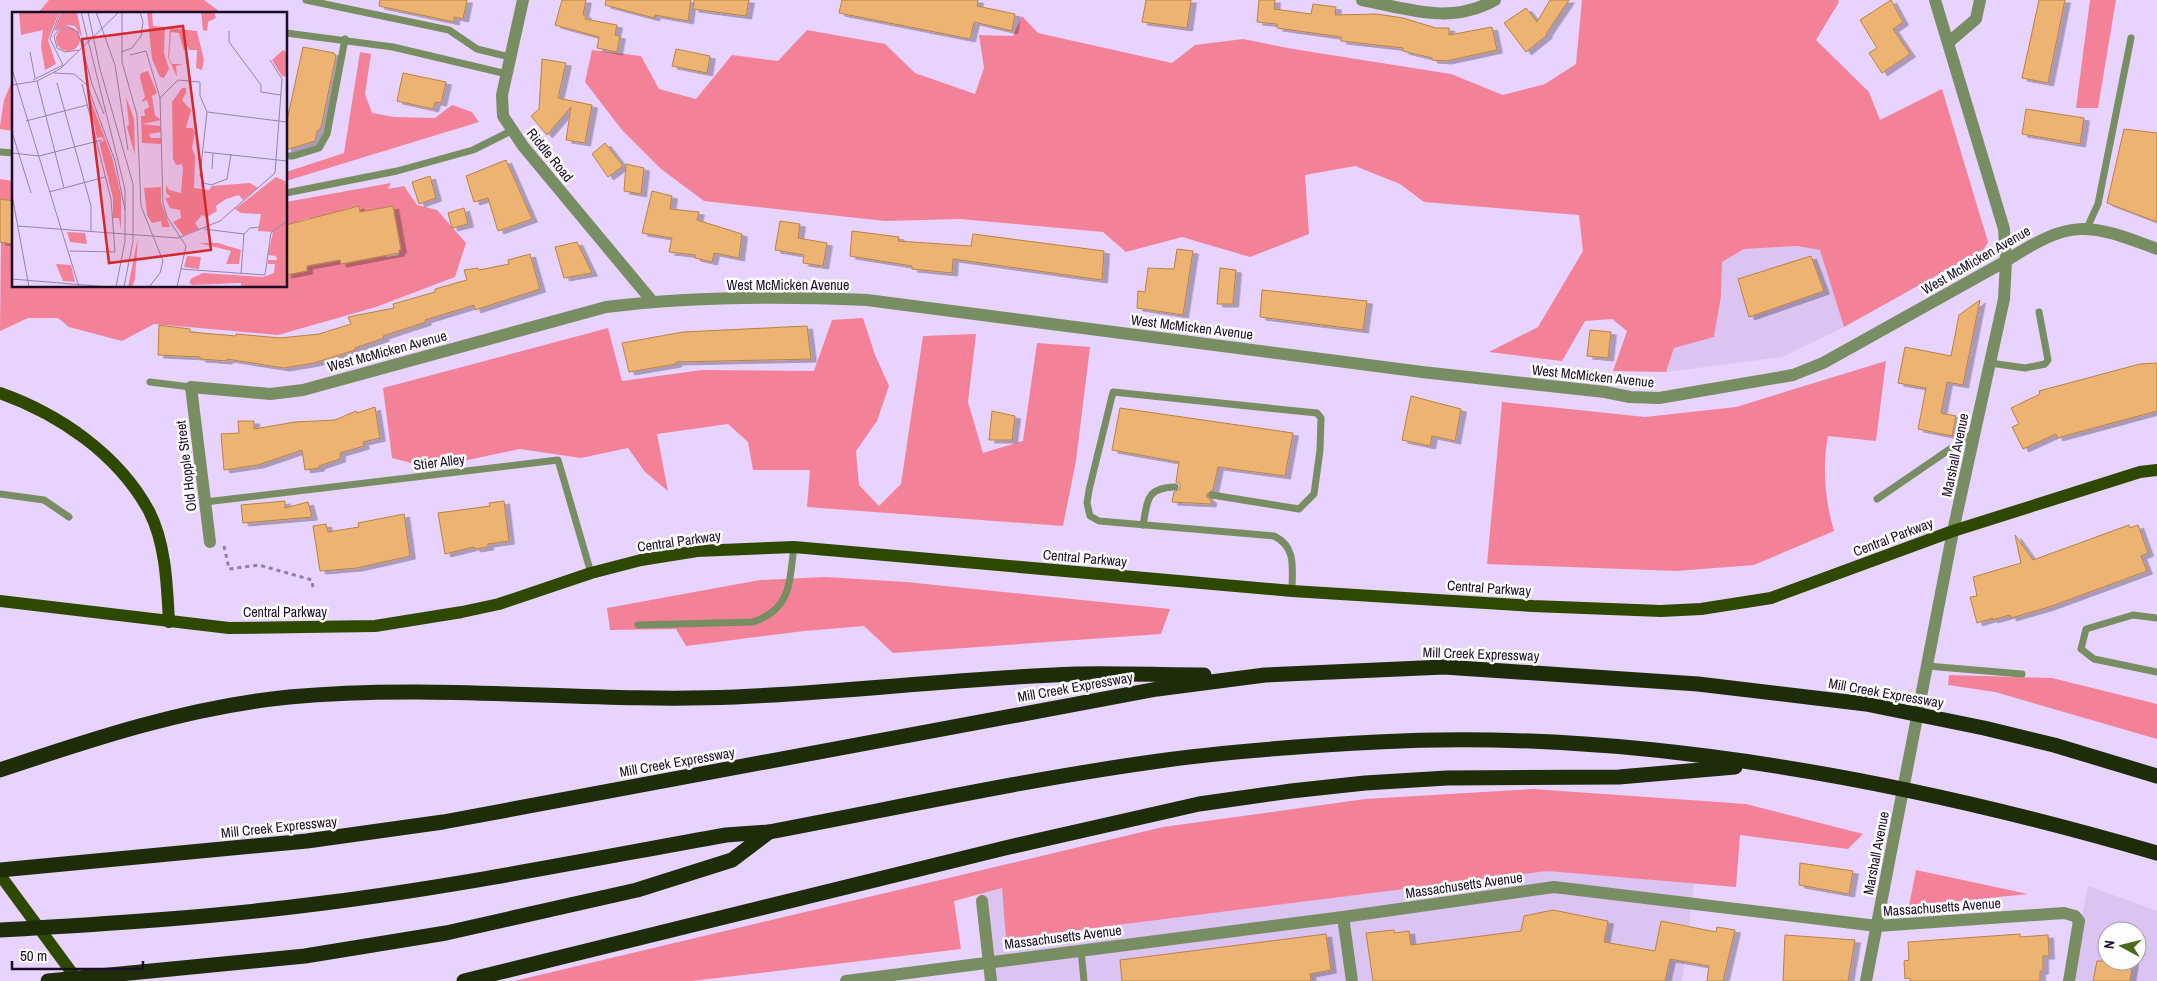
<svg xmlns="http://www.w3.org/2000/svg" width="2157" height="981" font-family="'Archivo Narrow',sans-serif">
<style>
.built{fill:#dbc3f2;fill-rule:evenodd}
.green{fill:#f38298}
.building{fill:#edb372;stroke:#b98241;filter:url(#shadow)}
.lines{fill:none;stroke-linecap:round;stroke-linejoin:round}
.path{stroke:#927fa3;stroke-width:3;stroke-dasharray:4 4;stroke-linecap:butt}
.service{stroke:#798d62;stroke-width:7}
.minor{stroke:#798d62;stroke-width:12}
.tertiary{stroke:#798d62;stroke-width:12}
.primary{stroke:#2f4800;stroke-width:12}
.motorway{stroke:#1f2c0a;stroke-width:15}
.labels{text-anchor:middle;dominant-baseline:central;stroke-width:5;stroke-linejoin:round;paint-order:stroke}
.street-label{font-size:14px;fill:#1c0d27;stroke:#fdfdfd}
.inset-road{fill:none;stroke:#9683a8;stroke-width:1}
.view{fill:#d62828;fill-opacity:0.15;stroke:#d62828;stroke-width:2.5}
.inset-edge{fill:none;stroke:#1c0d27;stroke-width:2.5}
</style>
<defs>
<filter id="shadow"><feDropShadow dx="5.5" dy="3" stdDeviation="0" flood-color="#0004"/></filter>
</defs>
<rect width="100%" height="100%" fill="#e8d2fe"/>
<!-- built -->
<g class="built">
<path d="M1797,246L1821,250L1844,327L1782,357L1666,372L1674,348L1714,337L1721,296L1722,262L1744,249Z"/>
<path d="M1547,871L1694,883L1682,981H993L981,894L1002,888L1006,938Z"/>
<path d="M2088,886L2157,911V981H2069ZM2107,931H2137V961H2107Z"/>
</g>
<!-- green -->
<g class="green">
<path d="M49,0H204L223,14H37Z"/>
<path d="M1582,0H1838L1839,2L1816,40L1869,92L1880,120L1942,89L1988,242L1984,249L1844,327L1820,250L1797,246L1744,249L1722,262L1721,296L1714,337L1674,348L1666,372L1613,371L1627,331L1612,319L1585,321L1562,361L1489,352L1538,327L1583,251L1579,215L1424,202L1400,184L1355,166L1305,175L1309,234L1250,257L1182,237L1126,252L1103,232L960,219L885,221L704,201L661,169L622,130L585,82L592,50L641,56L659,89L696,99L732,55L778,61L807,30L885,44L915,73L975,94L984,68L979,35L1013,36L1022,16L1038,33L1172,63L1195,45L1243,39L1293,49L1451,74L1503,95L1545,84L1576,64Z"/>
<path d="M2090,0H2116L2098,108H2076Z"/>
<path d="M360,52L371,54L365,94L372,113L394,117L435,118L452,105L472,112L479,122L286,181V172L344,153Z"/>
<path d="M14,76V129L13,131L0,129V126L4,100Z"/>
<path d="M0,179L14,181V201L0,199Z"/>
<path d="M391,183L388,189L404,186L417,205L437,210L466,243L455,277L376,307L278,335L154,324L122,341L69,327L58,318H28L0,331L1,242L14,244V286H286V275L307,271V266L340,260L341,263L386,254L387,257L399,255V250L401,249L393,206L360,212L358,206L345,209L346,214L321,216L310,226L309,218L286,225V202Z"/>
<path d="M863,318L875,355L889,386L877,421L856,451L859,485L879,506L901,484L923,336L976,334L968,402L983,453L1023,441L1037,343L1090,347L1076,461L1063,526L807,507L810,470H753L748,442L728,424L657,434L668,491L645,472L628,448L581,458L520,449L430,468L392,458L383,388L608,328L622,381L702,370L814,371L832,320Z"/>
<path d="M1886,361L1876,441L1828,436C1822,468 1825,500 1834,531L1754,565L1676,571L1487,564L1502,402L1645,417L1736,407Z"/>
<path d="M826,577L906,582L1170,609L1161,634L893,653L864,626L804,631L686,646L676,629L610,630L607,608L760,580Z"/>
<path d="M1949,675L2052,678L2157,704V739L1995,692L1948,685Z"/>
<path d="M1533,789L1746,804L1863,834L1848,849L1740,835L1736,887L1547,871L1006,939L1002,888L954,901L961,949L692,981H514L1163,827L1365,799Z"/>
<path d="M1916,870L2028,894L1909,906Z"/>
</g>
<!-- building -->
<g class="building">
<path d="M380,0H467L463,19L454,17V22L379,6Z"/>
<path d="M562,0H586L583,15H586L585,19L617,25L615,35L620,36L617,52L597,48L599,37L555,25Z"/>
<path d="M606,0H691L688,21L655,15L654,18L605,5Z"/>
<path d="M694,0H749L746,16L693,9Z"/>
<path d="M842,0H978L977,6L1015,14L1012,31L974,22L970,39L839,13Z"/>
<path d="M1146,0H1191L1187,28L1142,22Z"/>
<path d="M1259,0H1275L1274,9L1311,14L1313,4L1336,7L1335,15L1377,14L1403,18L1436,28H1449V35L1492,27L1497,50L1446,61L1432,60V58L1403,51V48L1341,41V37L1277,28V24L1257,22Z"/>
<path d="M1550,0H1569L1546,34L1547,35L1526,52L1504,23L1526,8L1537,22Z"/>
<path d="M1891,0L1903,22L1893,29L1910,54L1882,73L1869,53L1877,48L1860,20Z"/>
<path d="M2039,0H2065L2048,83L2022,78Z"/>
<path d="M303,47L334,53L336,56L321,128L317,131L315,141L286,150V125Z"/>
<path d="M676,49L710,56L707,73L672,66Z"/>
<path d="M542,59L566,63L558,98L592,105L585,143L566,140L571,107L547,135L531,116L539,109Z"/>
<path d="M403,73L446,82L441,103L435,102L433,109L397,101Z"/>
<path d="M2026,109L2084,118L2080,144L2022,134Z"/>
<path d="M2124,129L2157,133V222L2107,203Z"/>
<path d="M605,143L623,166L608,177L592,154Z"/>
<path d="M506,160L532,219L498,231L488,198L474,202L466,176Z"/>
<path d="M626,164L644,168L641,194L624,191Z"/>
<path d="M430,176L436,198L419,204L412,182Z"/>
<path d="M652,191L672,196L670,209L699,212L697,220L742,234L739,258L714,253L712,262L695,258V255L669,252L672,238L642,233Z"/>
<path d="M0,199L14,201V244L0,242Z"/>
<path d="M359,206L360,212L393,206L401,250H399V253L341,264L340,260L307,266V271L286,275V225Z"/>
<path d="M464,208L468,224L452,228L448,213Z"/>
<path d="M780,221L800,224L798,238L827,243L823,266L803,263L804,255L775,250Z"/>
<path d="M852,231L899,237L898,241L971,246L973,234L1104,251L1102,280L953,259L952,273L912,269V266L850,256Z"/>
<path d="M577,242L592,273L564,278L555,247Z"/>
<path d="M1177,249L1193,251L1183,315L1137,308L1138,291L1145,292L1148,268L1174,269Z"/>
<path d="M530,254L540,289L475,310L474,305L425,320L426,322L383,336L384,338L355,348V350L314,363L284,368L227,359V361L200,359V357L158,355L159,325L190,329V332L236,336V334L280,338L319,334L351,324L348,317L394,308L393,304L435,292V289L467,280L464,270L478,268L479,270L509,264L508,260Z"/>
<path d="M1811,256L1824,291L1749,317L1738,279Z"/>
<path d="M1220,268L1236,270L1233,304H1217Z"/>
<path d="M1262,290L1367,301L1363,330L1260,317Z"/>
<path d="M1980,300L1963,385L1947,382L1941,413L1956,416L1952,436L1918,429L1926,388L1898,383L1905,347L1951,356L1959,315Z"/>
<path d="M807,326L811,359L676,362V364L629,372L622,343L683,332Z"/>
<path d="M1590,330L1611,332L1608,358L1587,356Z"/>
<path d="M2157,363V411L2057,438L2056,434L2023,449L2012,427L2019,424L2011,408L2040,394L2039,391L2140,364Z"/>
<path d="M1411,396L1461,409L1455,441L1432,436L1430,446L1402,440Z"/>
<path d="M375,407L380,438L363,442L364,446L340,453V459L319,466V468L305,470L302,450L258,465L224,470L221,434L239,433L238,421H254V429L295,422L335,420L356,411L357,413Z"/>
<path d="M1120,408L1293,433L1285,476L1218,467L1213,490L1207,494V497L1211,500V504L1172,502L1174,492L1180,489V484L1176,482L1179,462L1112,450Z"/>
<path d="M992,411L1015,416L1012,440H989Z"/>
<path d="M285,501V508L308,502L312,517L243,523L241,505Z"/>
<path d="M504,501L509,541L488,544V547L475,549L474,547L445,554L438,513L490,506L489,503Z"/>
<path d="M404,514L410,556L357,568L320,571L313,526L326,524L328,532L359,527L358,523Z"/>
<path d="M2129,525L2130,528L2138,525L2148,553L2141,556L2147,571L2049,607L2011,618L2010,615L1992,620L1993,618L1977,623L1970,597L1977,596L1973,577L2021,563L2015,535L2033,560Z"/>
<path d="M1800,863L1853,871L1849,894L1799,885Z"/>
<path d="M1553,910L1608,921L1604,942L1655,951L1661,921L1716,932L1717,927L1735,930L1723,981H1707L1709,966L1670,959L1665,981H1373L1366,933L1394,930L1395,933L1409,931L1411,945L1521,931L1524,916Z"/>
<path d="M1326,934L1331,970L1310,974L1311,981H1122L1120,960Z"/>
<path d="M2020,934V937L2048,935L2049,956H2043V971H2040V981H1910V978L1905,979L1904,961L1909,960L1908,942Z"/>
<path d="M1785,935L1855,940L1848,981H1783Z"/>
<path d="M2097,961H2133L2130,981H2093Z"/>
</g>
<g class="lines">
<!-- path -->
<path class="path" d="M224,546L229,569L259,565L312,580L313,589"/>
<!-- service -->
<g class="service">
<path d="M306,0L449,30L477,49L510,57"/>
<path d="M286,33L393,47L507,74"/>
<path d="M0,152L14,153"/>
<path d="M286,156H293L319,148L327,134L345,39"/>
<path d="M286,193L397,171L473,150L511,131"/>
<path d="M2087,228L2098,204L2131,38"/>
<path d="M1990,363L2025,368L2045,364L2048,360L2039,312"/>
<path d="M150,382L191,387"/>
<path d="M0,494L44,500L69,517"/>
<path d="M1212,495L1299,509L1314,494L1320,450L1321,418L1317,413L1113,392L1089,490L1087,503L1090,516L1099,521L1274,536C1297,547 1292,569 1292,591"/>
<path d="M1877,499L1975,432"/>
<path d="M205,502L558,460L591,573"/>
<path d="M1143,525C1148,501 1145,488 1175,487"/>
<path d="M2157,618L2133,615L2086,629L2081,649L2094,659L2157,672"/>
<path d="M638,625L753,622C792,609 789,582 794,547"/>
<path d="M1927,666L2022,674"/>
<path d="M1081,950L1084,981"/>
</g>
<!-- minor -->
<g class="minor">
<path d="M523,0L502,95L503,116L523,146L652,301"/>
<path d="M1362,0C1410,9 1450,25 1495,0"/>
<path d="M1949,42L1976,19L1980,0"/>
<path d="M210,542L191,387L270,394L303,390L606,307C692,296 781,296 867,300L1422,372L1605,392L1630,397L1659,398L1793,375L1823,363L2006,261L2004,229L1935,0"/>
<path d="M982,901L991,981"/>
<path d="M1343,917L1352,981"/>
<path d="M846,981L1343,917L1554,887L1877,926L2064,913L2075,916L2079,921L2069,981"/>
<path d="M1866,981L1953,531"/>
</g>
<!-- tertiary -->
<path class="tertiary" d="M1953,531L2004,299L2006,261C2071,219 2086,222 2157,249"/>
<!-- primary -->
<g class="primary">
<path d="M0,393C59,414 118,454 149,511C166,544 167,586 169,622"/>
<path d="M0,601L229,628L375,626L462,612L499,604L591,573L641,560L697,551L794,547L1292,591L1533,606L1661,611L1701,609L1771,598L1953,531L2140,472L2157,470"/>
<path d="M0,875L78,981"/>
</g>
<!-- motorway -->
<g class="motorway">
<path d="M0,770C95,738 189,707 289,697C437,683 586,703 735,697C848,692 962,678 1076,674C1118,673 1161,675 1204,675"/>
<path d="M0,870L307,841L443,822L1157,689L1265,675L1444,667L1698,684L1866,704L1984,728L2054,745L2157,776"/>
<path d="M0,930C108,924 216,917 324,903C459,886 592,859 726,835L769,832C896,808 1023,780 1152,762C1226,751 1302,746 1377,742C1635,728 1910,781 2157,853"/>
<path d="M48,981L305,956L446,933L637,890L732,860L769,832"/>
<path d="M464,981L1005,848L1199,804L1291,791L1365,783L1447,778L1619,777L1735,767"/>
</g>
</g>
<g class="labels">
<!-- street labels -->
<g class="street-label">
<text transform="translate(550 155) rotate(51)">Riddle Road</text>
<text transform="translate(1976 260) rotate(-30)">West McMicken Avenue</text>
<text x="788" y="285">West McMicken Avenue</text>
<text transform="translate(1192 327) rotate(7)">West McMicken Avenue</text>
<text transform="translate(387 351) rotate(-15)">West McMicken Avenue</text>
<text transform="translate(1593 376) rotate(6)">West McMicken Avenue</text>
<text transform="translate(1955 455) rotate(-78)">Marshall Avenue</text>
<text transform="translate(439 462) rotate(-7)">Stier Alley</text>
<text transform="translate(186 466) rotate(-97)">Old Hopple Street</text>
<text transform="translate(1893 537) rotate(-21)">Central Parkway</text>
<text transform="translate(679 541) rotate(-8)">Central Parkway</text>
<text transform="translate(1085 558) rotate(5)">Central Parkway</text>
<text transform="translate(1489 588) rotate(4)">Central Parkway</text>
<text x="285" y="612">Central Parkway</text>
<text transform="translate(1481 654) rotate(2)">Mill Creek Expressway</text>
<text transform="translate(1075 687) rotate(-10)">Mill Creek Expressway</text>
<text transform="translate(1886 693) rotate(10)">Mill Creek Expressway</text>
<text transform="translate(677 762) rotate(-10)">Mill Creek Expressway</text>
<text transform="translate(279 827) rotate(-6)">Mill Creek Expressway</text>
<text transform="translate(1876 853) rotate(-79)">Marshall Avenue</text>
<text transform="translate(1464 885) rotate(-8)">Massachusetts Avenue</text>
<text transform="translate(1942 907) rotate(-4)">Massachusetts Avenue</text>
<text transform="translate(1063 937) rotate(-7)">Massachusetts Avenue</text>
</g>
</g>
<!-- overview -->
<g transform="translate(12 12)">
<rect width="275" height="275" fill="#e8d2fe"/>
<path d="M7,0H47L36,28L44,52L33,58L29,34L31,18L9,23ZM49,0H65L70,25L63,14L56,13L42,19ZM135,0H140L141,14L153,15L152,41L157,57L152,66L148,65L140,47ZM189,0H202L204,6L196,10L195,19L191,18ZM44 27a12 12 0 1 1 24 0a12 12 0 1 1-24 0ZM158,16L185,19L192,48L190,58L184,56L185,38H177L176,34L172,39L167,21L159,20L157,46L160,52H171L164,54L165,65L156,45ZM271,38L275,40V65L270,64L260,48ZM136,59L145,81L140,84L143,103L149,108L130,112L148,114L149,120L137,122L139,126H149V132L130,131L129,104H133L132,98L137,95L135,88L129,90L133,85L128,65L129,61ZM170,76H174V81L170,88L179,98L174,116H180L183,120L180,136L183,144L182,176L197,178L200,174L238,171L246,176L231,188L227,183L214,187L204,194L205,199L195,205L190,203L183,211L187,217L171,223L161,210L169,206L168,198L158,196L153,186L159,185L154,181V173L157,178L169,181L171,157L170,152L164,153L161,147L160,90ZM75,78L100,145L109,183V218L107,206H101V186L87,130L92,129L90,125L85,126ZM114,85L122,107L123,143L115,115L117,112ZM264,165L275,170V275H229V271L180,273L177,270L180,266L191,261L251,265L262,261L263,252H256V248H265L264,244L256,243L261,220L246,219L249,202L229,201L223,197ZM149,175V190L158,215H150L149,209L140,211L135,203L132,176ZM55,220L73,221L75,232L58,230ZM126,225L123,267L120,275H116ZM187,231H206L229,238L227,252H214L219,239ZM175,244L189,245L187,257L172,255ZM44,252L59,253L63,270L51,269Z" fill="#f38298"/>
<path class="inset-road" d="M48,0L38,27L51,53M69,0L113,177V229L104,275M76,0L88,57L121,172V229L112,275M84,0L103,53L116,138M110,0V50L125,103L129,194L151,249L148,261L137,275M217,19V30L249,73V80L269,83M67,38L53,40L45,36L42,24L46,18L55,14L66,20L80,72L92,102M18,40L23,66M109,40L120,36L129,24L131,10L128,0M118,43L134,39L148,86L151,191L155,205L174,234L165,275M0,57L67,275M42,61L62,62L75,73L103,149L113,198M21,68L51,53M25,69L52,176M45,71L79,194V219M0,73L25,69L48,57L107,0M148,86L166,68L188,70V84L195,100L188,163L192,171L199,173L215,167L219,142M195,100L275,110M14,109L75,93M0,120L19,181M192,140L275,149M0,141L27,144L90,128M200,157L201,141M37,180L93,165M0,183L17,275M6,214L166,226L208,209L263,161L270,67L258,48M192,217L232,222M232,222L238,216L248,215M58,239L103,240L99,187L70,72M169,257L253,263L259,221L275,209M229,262L232,222M0,267L96,275"/>
<path class="view" d="M171,14L199,238L97,251L70,27Z"/>
<rect width="275" height="275" class="inset-edge"/>
</g>
<!-- north arrow -->
<g transform="translate(2122 946) rotate(277)"><circle r="24" fill="#fdfdfd" stroke="#a39da7"/>
<path d="M0-4L9 19L0 12L-9 19Z" fill="#4c6a1e"/>
<text y="-8" font-size="14" font-weight="bold" text-anchor="middle" fill="#1c0d27">N</text>
</g>
<!-- scale -->
<path d="M12 961v8h131v-8" fill="none" stroke="#1c0d27" stroke-width="2.5"/>
<text x="20" y="961" font-size="15" fill="#1c0d27" stroke="#fdfdfd" stroke-width="4" paint-order="stroke">50 m</text>
</svg>
